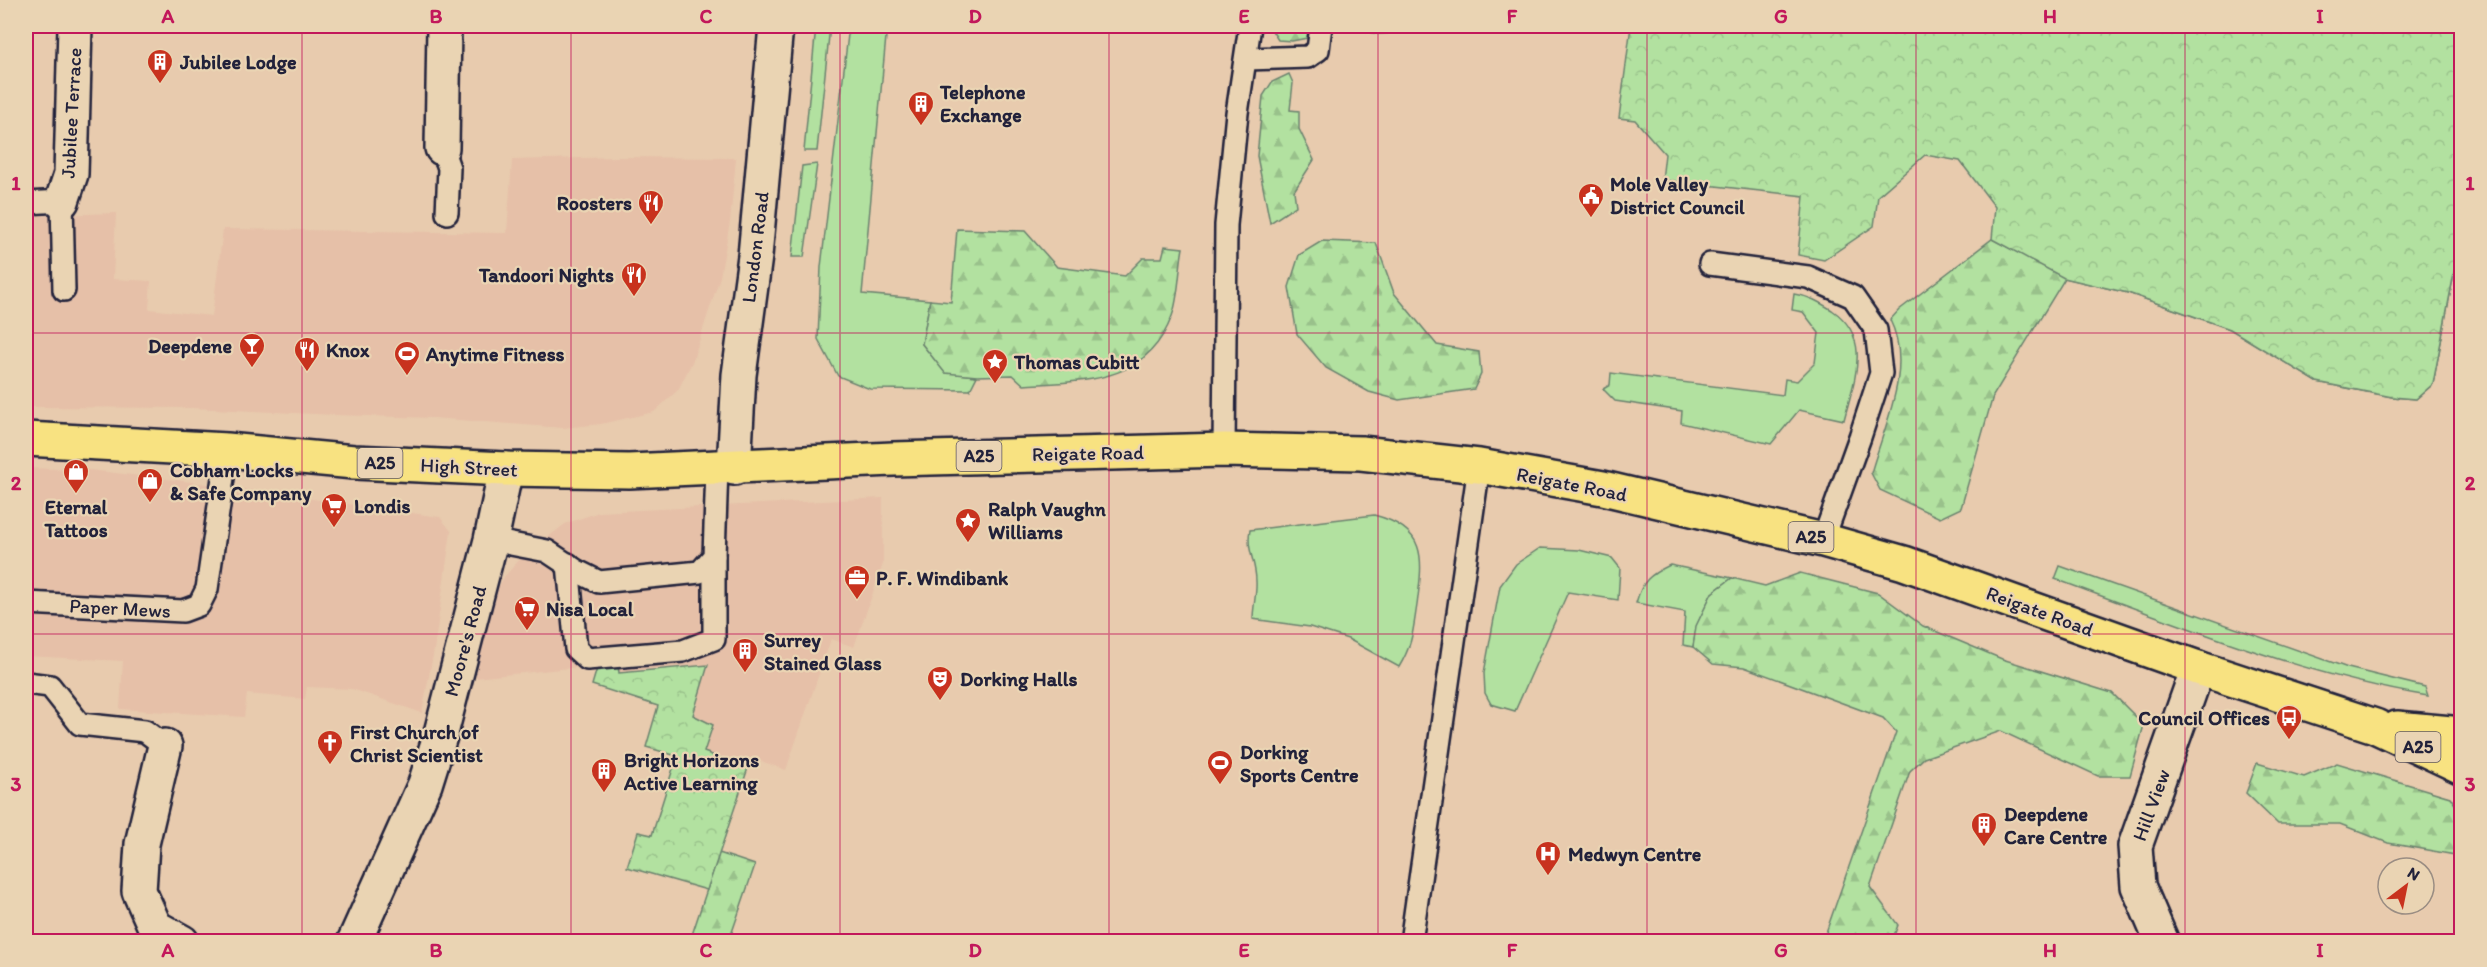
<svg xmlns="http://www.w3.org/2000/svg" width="2487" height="967" font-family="Itim,sans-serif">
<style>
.built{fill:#e6c0a8}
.grass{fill:#b2e1a0;stroke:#6a826e;stroke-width:1.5}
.forest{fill:url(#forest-firs);stroke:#6a826e;stroke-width:1.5}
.park{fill:url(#park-crowns);stroke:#6a826e;stroke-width:1.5}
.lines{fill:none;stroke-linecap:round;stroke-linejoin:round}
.lane-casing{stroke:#22223b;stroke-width:26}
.street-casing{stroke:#22223b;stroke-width:38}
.secondary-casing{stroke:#22223b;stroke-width:38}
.primary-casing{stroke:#22223b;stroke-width:38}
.lane{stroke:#ead4b3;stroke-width:21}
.street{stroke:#ead4b3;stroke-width:33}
.secondary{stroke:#ead4b3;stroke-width:33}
.primary{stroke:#f8e281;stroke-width:33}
.grid{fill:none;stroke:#c2185b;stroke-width:1.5;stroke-opacity:0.55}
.labels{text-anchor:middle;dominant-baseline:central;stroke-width:4.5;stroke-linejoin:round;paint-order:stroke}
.shield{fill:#ead4b3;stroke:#5e575f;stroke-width:1.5}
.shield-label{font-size:18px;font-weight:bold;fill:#22223b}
.poi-label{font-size:20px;font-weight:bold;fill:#22223b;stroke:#ead4b3;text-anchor:start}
.street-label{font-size:20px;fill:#22223b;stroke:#ead4b3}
.neatline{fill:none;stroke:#c2185b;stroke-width:2}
.grid-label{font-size:20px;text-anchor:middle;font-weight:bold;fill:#c2185b}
</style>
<defs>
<pattern id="forest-firs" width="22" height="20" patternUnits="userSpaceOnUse" patternTransform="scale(1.5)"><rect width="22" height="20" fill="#b2e1a0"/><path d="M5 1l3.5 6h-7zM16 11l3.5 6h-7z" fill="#99c18b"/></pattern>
<pattern id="park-crowns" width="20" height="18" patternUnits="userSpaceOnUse" patternTransform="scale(1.5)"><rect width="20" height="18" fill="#b2e1a0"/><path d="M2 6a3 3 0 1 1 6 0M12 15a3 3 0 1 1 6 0" fill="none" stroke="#99c18b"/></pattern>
</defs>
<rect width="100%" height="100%" fill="#e8cbae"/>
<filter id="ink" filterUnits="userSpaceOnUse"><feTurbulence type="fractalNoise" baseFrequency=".0167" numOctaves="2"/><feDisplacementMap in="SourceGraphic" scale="12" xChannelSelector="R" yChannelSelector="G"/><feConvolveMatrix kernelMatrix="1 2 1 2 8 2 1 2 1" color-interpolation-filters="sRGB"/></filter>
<g filter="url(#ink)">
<!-- built -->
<g class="built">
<path d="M617,157L736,158L730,222L720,277L693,360L678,390L654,412L601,424L563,428L433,418L335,415L192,408L26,407V216L116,213L113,279L151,281L149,309L212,316L223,229L507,233L512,160Z"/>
<path d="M26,468L90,470L192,482L440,517L451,531L434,650L422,713L352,689L307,687L305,699L247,694L244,717L120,709L123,661L26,656Z"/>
<path d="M883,498V564L854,647L831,639L786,770L752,758L748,768L704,753L693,715L708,665L619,673L618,663L475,678L492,599L504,577L521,558L565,524L599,512Z"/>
</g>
<!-- grass -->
<g class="grass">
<path d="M816,26H830L817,151H804Z"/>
<path d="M849,26H887L862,294L930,300L922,344L945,372L977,376L970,390L870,389L838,376L818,339L821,267Z"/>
<path d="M817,164L804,257H792L802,166Z"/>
<path d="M1794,294C1809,296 1819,302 1832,310C1873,338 1854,380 1844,420L1799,410L1771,444L1681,423L1682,411L1615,401L1603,389L1610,385L1611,373L1783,395L1785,379L1797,381L1815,363L1819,333L1803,312L1792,310Z"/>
<path d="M1374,515C1428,529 1423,558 1417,605C1413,630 1413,644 1399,667L1348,639L1310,627L1253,619C1253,606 1257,593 1256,581C1256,561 1246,550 1250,530Z"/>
<path d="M1540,548L1579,550L1612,558L1620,568L1618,600L1568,592L1515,711L1491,704L1485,693L1484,673L1500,586L1516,564Z"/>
<path d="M1670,565L1732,578L1712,593L1697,625L1693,647L1683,645L1685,612L1636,603C1642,581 1649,575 1670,565Z"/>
<path d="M2060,566L2348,668L2425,687L2428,696C2300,675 2177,623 2055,579Z"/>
</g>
<!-- forest -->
<g class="forest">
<path d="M1269,26H1309L1307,38L1292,41L1278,40Z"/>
<path d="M1365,26H1425V31L1378,34L1365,31Z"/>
<path d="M2461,26V236L2433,384L2416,399L2392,397L2317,382L2230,329L2128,293L2065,278L1993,396L1961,508L1940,518L1880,490L1871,473C1884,426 1914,368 1890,320L1899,310L1992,239L2011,249Z"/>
<path d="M1289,74L1293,83L1290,110L1299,111V129L1314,160L1294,191L1296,206L1270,223L1257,156L1263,96L1272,82Z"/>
<path d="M957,229L1025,231L1057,267L1125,276L1143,258H1162L1165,246L1183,248C1179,268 1179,298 1172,316C1147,384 1084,381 1024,385L1013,375L977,376L945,373L922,344L930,300L951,302Z"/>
<path d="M1322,241L1376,243L1394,293L1437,345L1479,352L1481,374L1474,389L1399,400L1369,392L1326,368L1297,334L1289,287L1299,255Z"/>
<path d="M1800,573L1878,593L1923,626L2002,659L2112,693L2144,725L2130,776H2098L2001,731L1924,758L1910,771L1870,887L1898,925L1892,941H1823L1896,732L1883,718L1744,667L1713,664L1693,647L1696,626L1712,593L1732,578L1765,586Z"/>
<path d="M2257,763L2304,777L2337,763L2450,797L2461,813V856L2388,843L2340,824H2278L2246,793Z"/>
<path d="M719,853L755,865L729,941H690Z"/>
</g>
<!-- park -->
<g class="park">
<path d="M1631,26H2461V236L2433,384L2416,399L2392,397L2317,382L2230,329L2128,293L2064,278L1992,239L1995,207L1960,161L1925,155L1878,196L1874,226L1824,260L1798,255L1804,196L1662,180L1665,154L1635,120L1619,118Z"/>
<path d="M618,663L619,673L708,665L693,715L713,725L704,752L748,768L707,890L627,867L638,832L652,835L677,756L646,747L658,706L592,685L598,665Z"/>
</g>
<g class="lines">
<defs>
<g id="lane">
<path d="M1246,59L1308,57L1318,50L1321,26"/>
<path d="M442,148L449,168L447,213"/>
<path d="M26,203L62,201L64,290"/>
<path d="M1710,264L1808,277L1853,297L1876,330L1881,373L1860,437L1823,540"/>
<path d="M1224,450L1226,225L1237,113L1250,26"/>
<path d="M491,540L547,551L577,571L599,582L700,572L714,556L717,468"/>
<path d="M568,564L576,649L587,659L683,651L714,639V556"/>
<path d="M26,603L183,611L199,605L207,589L227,450"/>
<path d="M26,683L50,686L80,724L145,731L165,746"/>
<path d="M1411,942L1479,466"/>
</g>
<g id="street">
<path d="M442,148L444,26"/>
<path d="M62,201L71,174L75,26"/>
<path d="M165,746L142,844L139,891L155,927L182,942"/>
<path d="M354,942L425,784L441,733L491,540L506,469"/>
<path d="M2162,942L2138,886L2135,846L2198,668"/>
</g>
<path id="secondary" d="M734,468L739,375L755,256L776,26"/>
<g id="primary">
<path d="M26,439L227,450L354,462L506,469L629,471L893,459L1224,450L1361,453L1479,466L1603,488L1823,540L1904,563L2198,668L2375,726L2462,767"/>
<path d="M2397,728L2462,734"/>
</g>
</defs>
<!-- lane casing -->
<use href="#lane" class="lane-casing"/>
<!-- street casing -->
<use href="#street" class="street-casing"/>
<!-- secondary casing -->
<use href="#secondary" class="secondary-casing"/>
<!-- primary casing -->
<use href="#primary" class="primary-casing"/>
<!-- lane -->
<use href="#lane" class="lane"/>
<!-- street -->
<use href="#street" class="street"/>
<!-- secondary -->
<use href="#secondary" class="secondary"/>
<!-- primary -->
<use href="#primary" class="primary"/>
</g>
</g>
<!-- grid -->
<path class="grid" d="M302,26V942M571,26V942M840,26V942M1109,26V942M1378,26V942M1647,26V942M1916,26V942M2185,26V942M26,333H2462M26,634H2462"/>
<!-- icons -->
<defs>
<symbol id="building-pin" viewBox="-11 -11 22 30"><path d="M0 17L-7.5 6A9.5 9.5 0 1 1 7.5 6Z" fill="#c8321e" stroke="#ead4b3"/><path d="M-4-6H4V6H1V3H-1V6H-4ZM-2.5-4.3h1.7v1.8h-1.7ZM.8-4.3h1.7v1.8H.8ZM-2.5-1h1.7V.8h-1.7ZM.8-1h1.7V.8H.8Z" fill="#fff"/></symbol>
<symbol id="civic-pin" viewBox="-11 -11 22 30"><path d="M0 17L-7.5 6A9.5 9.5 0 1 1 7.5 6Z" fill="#c8321e" stroke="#ead4b3"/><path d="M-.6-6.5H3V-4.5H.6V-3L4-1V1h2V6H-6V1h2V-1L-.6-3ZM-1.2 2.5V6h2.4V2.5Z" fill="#fff"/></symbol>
<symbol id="restaurant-pin" viewBox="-11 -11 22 30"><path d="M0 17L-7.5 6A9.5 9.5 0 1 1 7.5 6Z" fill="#c8321e" stroke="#ead4b3"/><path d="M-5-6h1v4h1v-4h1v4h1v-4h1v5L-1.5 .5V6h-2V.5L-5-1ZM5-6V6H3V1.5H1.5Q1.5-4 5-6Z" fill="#fff"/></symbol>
<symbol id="bar-pin" viewBox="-11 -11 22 30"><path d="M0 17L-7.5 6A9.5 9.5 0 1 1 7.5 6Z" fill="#c8321e" stroke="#ead4b3"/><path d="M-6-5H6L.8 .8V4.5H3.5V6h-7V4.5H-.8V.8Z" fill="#fff"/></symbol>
<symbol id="stadium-pin" viewBox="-11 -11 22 30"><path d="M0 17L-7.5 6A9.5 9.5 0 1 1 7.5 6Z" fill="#c8321e" stroke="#ead4b3"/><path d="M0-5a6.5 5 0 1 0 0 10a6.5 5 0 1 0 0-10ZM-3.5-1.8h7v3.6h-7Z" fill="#fff"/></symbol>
<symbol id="sight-pin" viewBox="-11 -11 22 30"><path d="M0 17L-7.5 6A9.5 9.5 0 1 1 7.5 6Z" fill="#c8321e" stroke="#ead4b3"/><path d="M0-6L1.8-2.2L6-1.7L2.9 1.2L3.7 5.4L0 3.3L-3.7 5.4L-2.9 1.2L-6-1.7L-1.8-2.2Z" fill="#fff"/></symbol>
<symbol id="shop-pin" viewBox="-11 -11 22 30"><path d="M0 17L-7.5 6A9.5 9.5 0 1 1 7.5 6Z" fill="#c8321e" stroke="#ead4b3"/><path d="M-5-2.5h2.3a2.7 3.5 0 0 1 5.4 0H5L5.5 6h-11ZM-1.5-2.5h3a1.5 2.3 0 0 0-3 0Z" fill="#fff"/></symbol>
<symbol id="supermarket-pin" viewBox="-11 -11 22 30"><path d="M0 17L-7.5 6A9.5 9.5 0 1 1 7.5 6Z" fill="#c8321e" stroke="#ead4b3"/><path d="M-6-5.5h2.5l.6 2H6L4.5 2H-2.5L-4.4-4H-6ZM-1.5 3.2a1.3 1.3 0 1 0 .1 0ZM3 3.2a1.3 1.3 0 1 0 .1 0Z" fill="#fff"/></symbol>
<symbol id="office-pin" viewBox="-11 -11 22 30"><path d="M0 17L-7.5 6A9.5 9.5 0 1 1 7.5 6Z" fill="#c8321e" stroke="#ead4b3"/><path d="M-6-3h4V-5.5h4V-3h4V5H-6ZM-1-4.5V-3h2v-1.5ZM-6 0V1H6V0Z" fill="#fff"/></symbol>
<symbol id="theatre-pin" viewBox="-11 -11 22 30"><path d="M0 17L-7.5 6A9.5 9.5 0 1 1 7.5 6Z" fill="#c8321e" stroke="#ead4b3"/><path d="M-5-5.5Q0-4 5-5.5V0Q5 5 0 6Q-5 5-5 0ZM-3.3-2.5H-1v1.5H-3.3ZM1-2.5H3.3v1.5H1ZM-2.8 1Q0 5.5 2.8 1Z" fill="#fff"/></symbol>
<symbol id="bus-pin" viewBox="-11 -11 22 30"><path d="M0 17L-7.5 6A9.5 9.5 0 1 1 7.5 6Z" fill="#c8321e" stroke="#ead4b3"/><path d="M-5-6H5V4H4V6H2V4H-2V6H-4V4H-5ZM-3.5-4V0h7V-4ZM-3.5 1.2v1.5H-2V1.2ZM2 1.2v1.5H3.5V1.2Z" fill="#fff"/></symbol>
<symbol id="church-pin" viewBox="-11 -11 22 30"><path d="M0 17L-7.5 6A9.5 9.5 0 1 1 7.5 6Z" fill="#c8321e" stroke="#ead4b3"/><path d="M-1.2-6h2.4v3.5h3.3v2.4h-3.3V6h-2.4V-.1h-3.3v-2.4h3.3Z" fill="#fff"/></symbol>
<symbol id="hospital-pin" viewBox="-11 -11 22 30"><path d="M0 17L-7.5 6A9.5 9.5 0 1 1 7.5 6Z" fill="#c8321e" stroke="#ead4b3"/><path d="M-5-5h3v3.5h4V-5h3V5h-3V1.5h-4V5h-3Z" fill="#fff"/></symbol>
</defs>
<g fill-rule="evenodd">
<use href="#building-pin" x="145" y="47" width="30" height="40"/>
<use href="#building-pin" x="906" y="89" width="30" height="40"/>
<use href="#civic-pin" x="1576" y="181" width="30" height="40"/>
<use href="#restaurant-pin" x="636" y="188" width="30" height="40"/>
<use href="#restaurant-pin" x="619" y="260" width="30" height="40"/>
<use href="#bar-pin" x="237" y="331" width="30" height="40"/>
<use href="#restaurant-pin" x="292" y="335" width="30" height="40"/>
<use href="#stadium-pin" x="392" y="339" width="30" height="40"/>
<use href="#sight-pin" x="980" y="347" width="30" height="40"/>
<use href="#shop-pin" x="61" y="457" width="30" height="40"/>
<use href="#shop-pin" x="135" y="466" width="30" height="40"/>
<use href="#supermarket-pin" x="319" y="491" width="30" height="40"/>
<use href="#sight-pin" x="953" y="506" width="30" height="40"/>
<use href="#office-pin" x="842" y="563" width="30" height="40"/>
<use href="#supermarket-pin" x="512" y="594" width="30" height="40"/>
<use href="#building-pin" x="730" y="636" width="30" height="40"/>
<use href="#theatre-pin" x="925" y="664" width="30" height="40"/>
<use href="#bus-pin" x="2274" y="703" width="30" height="40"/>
<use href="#church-pin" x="315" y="728" width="30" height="40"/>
<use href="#stadium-pin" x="1205" y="748" width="30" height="40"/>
<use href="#building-pin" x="589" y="756" width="30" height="40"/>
<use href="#building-pin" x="1969" y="810" width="30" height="40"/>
<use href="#hospital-pin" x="1533" y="839" width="30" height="40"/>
</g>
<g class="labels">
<!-- shield labels -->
<g class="shield">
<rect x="956.5" y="441" width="45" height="30" rx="4.5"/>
<rect x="357.5" y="448" width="45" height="30" rx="4.5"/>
<rect x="1788.5" y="522" width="45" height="30" rx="4.5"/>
<rect x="2395.5" y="732" width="45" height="30" rx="4.5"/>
</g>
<g class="shield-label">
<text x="979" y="456">A25</text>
<text x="380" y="463">A25</text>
<text x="1811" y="537">A25</text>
<text x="2418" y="747">A25</text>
</g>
<!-- poi labels -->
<g class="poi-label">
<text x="180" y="62">Jubilee Lodge</text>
<text x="940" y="92">Telephone<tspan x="940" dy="23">Exchange</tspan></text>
<text x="1610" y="184">Mole Valley<tspan x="1610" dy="23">District Council</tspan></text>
<text x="632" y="203" text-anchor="end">Roosters</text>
<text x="614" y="275" text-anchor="end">Tandoori Nights</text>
<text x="232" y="346" text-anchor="end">Deepdene</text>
<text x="326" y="350">Knox</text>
<text x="426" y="354">Anytime Fitness</text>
<text x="1014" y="362">Thomas Cubitt</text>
<text x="170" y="470">Cobham Locks<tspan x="170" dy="23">&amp; Safe Company</tspan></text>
<text x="354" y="506">Londis</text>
<text x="76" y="507" text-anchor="middle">Eternal<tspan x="76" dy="23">Tattoos</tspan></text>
<text x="988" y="509">Ralph Vaughn<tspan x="988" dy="23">Williams</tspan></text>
<text x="876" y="578">P. F. Windibank</text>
<text x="546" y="609">Nisa Local</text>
<text x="764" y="640">Surrey<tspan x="764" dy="23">Stained Glass</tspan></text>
<text x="960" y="679">Dorking Halls</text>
<text x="2270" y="718" text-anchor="end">Council Offices</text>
<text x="350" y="732">First Church of<tspan x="350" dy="23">Christ Scientist</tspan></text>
<text x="1240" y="752">Dorking<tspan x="1240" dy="23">Sports Centre</tspan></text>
<text x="624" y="760">Bright Horizons<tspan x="624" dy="23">Active Learning</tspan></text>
<text x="2004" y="814">Deepdene<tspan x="2004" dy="23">Care Centre</tspan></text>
<text x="1568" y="854">Medwyn Centre</text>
</g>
<!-- street labels -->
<g class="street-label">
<text transform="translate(71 113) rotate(-87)">Jubilee Terrace</text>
<text transform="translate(755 247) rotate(-83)">London Road</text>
<text transform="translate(1088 453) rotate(-1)">Reigate Road</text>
<text transform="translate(469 467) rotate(3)">High Street</text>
<text transform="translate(1572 484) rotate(11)">Reigate Road</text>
<text transform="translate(120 608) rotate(3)">Paper Mews</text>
<text transform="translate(2040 611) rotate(20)">Reigate Road</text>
<text transform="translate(465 641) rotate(-75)">Moore's Road</text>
<text transform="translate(2151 805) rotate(-70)">Hill View</text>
</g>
</g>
<!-- margin -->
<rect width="2487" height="967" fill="none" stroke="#ead4b3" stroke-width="66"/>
<!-- north arrow -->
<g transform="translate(2406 886) rotate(32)"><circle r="28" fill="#ead4b3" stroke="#9a8d83" stroke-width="1.5"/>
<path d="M0-4.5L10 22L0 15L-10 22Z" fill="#c8321e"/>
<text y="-9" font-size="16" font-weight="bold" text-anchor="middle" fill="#22223b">N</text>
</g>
<rect x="33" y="33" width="2421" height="901" class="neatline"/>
<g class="grid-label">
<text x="168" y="23">A</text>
<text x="436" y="23">B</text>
<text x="706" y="23">C</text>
<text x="975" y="23">D</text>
<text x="1244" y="23">E</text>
<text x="1512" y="23">F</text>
<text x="1781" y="23">G</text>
<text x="2050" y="23">H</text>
<text x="2320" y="23">I</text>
<text x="16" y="190">1</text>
<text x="2470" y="190">1</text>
<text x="16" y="490">2</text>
<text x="2470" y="490">2</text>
<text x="16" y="791">3</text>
<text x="2470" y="791">3</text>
<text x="168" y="957">A</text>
<text x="436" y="957">B</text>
<text x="706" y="957">C</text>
<text x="975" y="957">D</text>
<text x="1244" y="957">E</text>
<text x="1512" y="957">F</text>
<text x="1781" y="957">G</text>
<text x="2050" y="957">H</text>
<text x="2320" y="957">I</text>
</g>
</svg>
